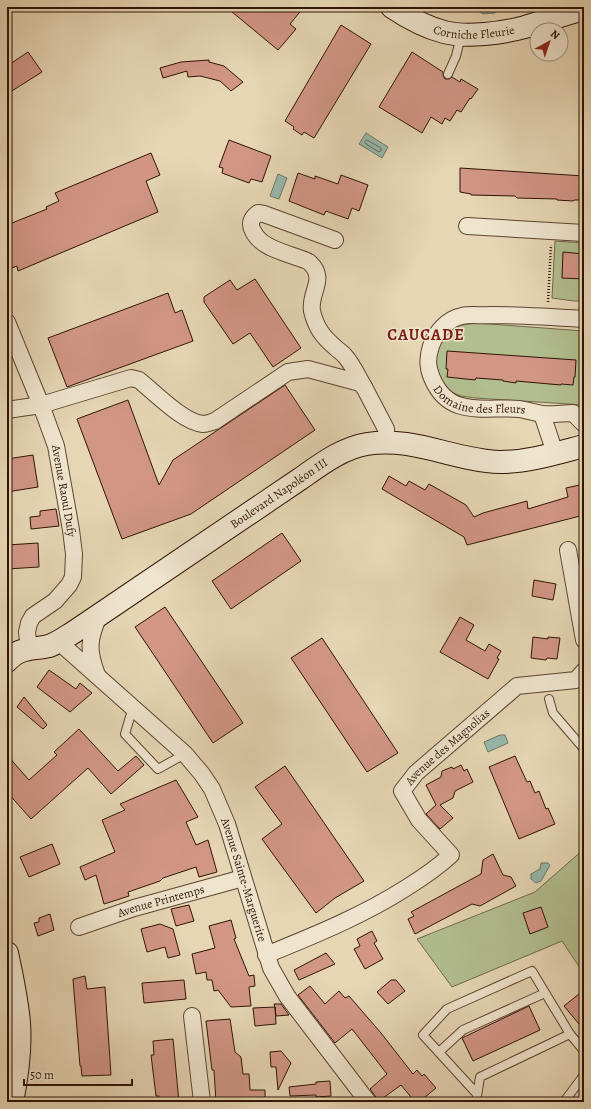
<svg xmlns="http://www.w3.org/2000/svg" width="591" height="1109" font-family="Alegreya,serif">
<style>
.green{fill:#b2be8f;stroke:#706949}
.water{fill:#96b9ac;stroke:#6d7768}
.lines{fill:none;stroke-linecap:round;stroke-linejoin:round}
.shore{stroke:#626658;stroke-width:1}
.building{fill:#d29687;stroke:#2f1403}
.lane-casing{stroke:#5d442f;stroke-width:10}
.street-casing{stroke:#5d442f;stroke-width:18}
.secondary-casing{stroke:#2f1403;stroke-width:24}
.path{stroke:#2f1403;stroke-width:2.5;stroke-dasharray:1 2;stroke-linecap:butt}
.lane{stroke:#efe4ce;stroke-width:8}
.street{stroke:#efe4ce;stroke-width:16}
.secondary{stroke:#efe4ce;stroke-width:22}
.labels{text-anchor:middle;dominant-baseline:central;stroke-width:3;stroke-linejoin:round;paint-order:stroke}
.street-label{font-size:12px;fill:#2f1403;stroke:#efe4ce}
.district-label{font-size:16px;font-weight:bold;letter-spacing:1px;fill:#7a1f14;stroke:#efe4ce}
</style>
<rect width="100%" height="100%" fill="#e6d6b4"/>
<filter id="stains"><feTurbulence type="fractalNoise" baseFrequency=".005" numOctaves="4"/><feColorMatrix values="0 0 0 0 .2 0 0 0 0 .09 0 0 0 0 .02 0 0 0 .5 -.17"/></filter>
<radialGradient id="worn" r=".72"><stop offset=".6" stop-color="#630" stop-opacity="0"/><stop offset="1" stop-color="#630" stop-opacity=".3"/></radialGradient>
<!-- green -->
<g class="green">
<path d="M555,241L584,243V301H574L552,298Z"/>
<path d="M476,323L584,331V405L475,398L461,396L445,390L436,366V352L439,343L456,326Z"/>
<path d="M584,849V974L562,941L452,987L417,939L535,892Z"/>
</g>
<!-- water -->
<g class="water">
<path d="M474,7H494L496,10L495,13L483,14L474,8Z"/>
<path d="M366,133L388,147L382,158L359,144Z"/>
<path d="M278,174L287,178L279,199L270,196Z"/>
<path d="M500,735H505L508,743L488,752L484,742Z"/>
<path d="M541,863H548L550,865L541,881L536,883L531,879V874L540,869Z"/>
</g>
<g class="lines">
<!-- shore -->
<path class="shore" d="M367,140L381,148V151L379,152L366,144L365,142Z"/>
</g>
<!-- building -->
<g class="building">
<path d="M226,7H304L290,24L296,29L278,50Z"/>
<path d="M341,25L371,44L314,138L304,132L302,135L293,129L294,127L285,121Z"/>
<path d="M28,52L42,72L7,94V66Z"/>
<path d="M412,52L443,72V75L445,79H449L452,77L460,82L461,79L478,89L471,99L470,98L461,112L457,110L450,121L445,118L442,124L431,117L422,133L379,107Z"/>
<path d="M209,60V62L224,66L243,82L231,91L220,81L200,76L188,77L187,71L163,78L160,68L181,62Z"/>
<path d="M229,140L271,156L262,182L251,179L249,183L222,173L223,168L219,167Z"/>
<path d="M151,153L160,175L146,181L158,212L18,271L17,266L7,270V225L47,209L46,207L59,201L55,193Z"/>
<path d="M460,168L584,176V200H574L573,201L557,200V199L517,198L515,196L471,195V194L460,192Z"/>
<path d="M298,173L315,179V176L338,184L341,175L368,185L359,211L352,208L348,219L326,211L324,215L289,201Z"/>
<path d="M563,252L584,254V279L562,278Z"/>
<path d="M255,279L301,348L273,367L250,333L233,344L204,302V297L230,280L237,290Z"/>
<path d="M168,293L175,313L182,310L193,341L67,387L48,338Z"/>
<path d="M447,351L576,360L575,377H574L573,385L561,384V385L516,381V383L503,381V380L476,378L475,380L447,377L448,369H446Z"/>
<path d="M285,385L315,430L191,514L122,539L77,419L128,400L159,485L173,460Z"/>
<path d="M33,455L38,487L7,492V459Z"/>
<path d="M389,476L406,486L409,481L425,490L429,484L466,505L474,517L483,513L527,501L528,509L568,497L566,488L584,484V515L467,545L464,537L382,489Z"/>
<path d="M56,509L59,526L31,529L30,517L40,516V511Z"/>
<path d="M282,533L301,561L231,609L212,581Z"/>
<path d="M38,543L39,567L7,569V545Z"/>
<path d="M534,580L556,584L553,600L532,596Z"/>
<path d="M165,607L243,723L213,743L135,627Z"/>
<path d="M460,617L474,625L466,640L485,651L489,644L501,651L497,658L499,659L488,679L440,652Z"/>
<path d="M533,637L548,639V637L560,638L557,659L547,658L546,660L531,658Z"/>
<path d="M322,638L398,753L367,772L291,658Z"/>
<path d="M49,670L76,689L80,683L92,693L70,712L37,687Z"/>
<path d="M24,697L47,725L43,729L17,707Z"/>
<path d="M79,729L118,771L136,756L144,765L111,794L88,768L31,819L7,792V755L29,780L57,755L54,752Z"/>
<path d="M515,756L527,782L530,781L535,793L539,791L546,809L548,808L555,824L519,839L489,767Z"/>
<path d="M461,765L464,771L467,769L473,782L455,791L453,798L440,805L453,818L440,829L426,814L436,805L426,785L441,777L442,771L452,767L453,769Z"/>
<path d="M285,766L364,881L335,898L316,913L262,839L282,824L255,787Z"/>
<path d="M176,780L198,817L186,822L196,845L208,840L217,872L199,877L196,867L163,878L160,881L128,892L129,896L104,904L96,875L85,880L80,867L115,852L102,820L125,810L120,804Z"/>
<path d="M52,844L60,864L29,877L20,857Z"/>
<path d="M493,854L503,875L511,877L516,886L480,906L472,904L415,934L408,919L414,916L411,912L481,874L483,860Z"/>
<path d="M189,905L194,921L176,926L171,909Z"/>
<path d="M541,907L548,927L530,934L523,913Z"/>
<path d="M50,914L54,930L38,936L34,923L39,922V918Z"/>
<path d="M231,920L236,938L234,939L249,976L254,975L255,986L249,987L251,1006L231,1007L218,990L214,991L212,980H207L206,972L196,974L192,954L215,948L209,926Z"/>
<path d="M160,924L173,929L180,955L168,958L165,947L147,952L141,929Z"/>
<path d="M372,931L377,941L374,943L383,959L365,969L354,949L360,946L357,939Z"/>
<path d="M326,953L335,964L299,980L294,970Z"/>
<path d="M85,976L87,989L105,987L111,1075L82,1076L81,1066H80L73,979Z"/>
<path d="M184,980L186,999L144,1003L142,983Z"/>
<path d="M391,980H396L405,991L388,1004L377,992Z"/>
<path d="M310,986L325,1004L339,991L345,998L349,996L381,1033L413,1074L417,1070L422,1076L424,1074L436,1088L419,1102H415L401,1085L379,1101L370,1089L387,1074L352,1029L335,1043L298,995Z"/>
<path d="M584,990V1030L564,1006Z"/>
<path d="M274,1004H281L289,1015L276,1016L275,1007L276,1024L255,1026L253,1008L275,1007Z"/>
<path d="M529,1006L540,1030L473,1061L462,1038Z"/>
<path d="M230,1019L235,1052L241,1057L243,1074H249L250,1090H265V1102H216L214,1070H212L206,1021Z"/>
<path d="M173,1039L179,1102H159V1096H156L151,1055H154L153,1041Z"/>
<path d="M281,1051L291,1063L278,1090L276,1067H271L270,1052Z"/>
<path d="M330,1081L331,1096L316,1097V1095L290,1096L289,1087L316,1084V1082Z"/>
</g>
<g class="lines">
<defs>
<g id="lane">
<path d="M448,74L456,56L461,36"/>
<path d="M549,699L553,713L584,749"/>
<path d="M133,707L125,734L158,769L185,754"/>
<path d="M570,1034L584,1051"/>
<path d="M439,1052L463,1030L545,993"/>
<path d="M476,1102L480,1077L570,1034L532,971L447,1009L423,1035L477,1094"/>
<path d="M564,1102L584,1075"/>
</g>
<g id="street">
<path d="M467,226L584,233"/>
<path d="M335,240L264,214L258,213C251,218 249,224 253,231C260,247 283,252 299,258C302,259 307,260 310,263C327,279 309,292 312,311C316,328 323,337 336,348C339,351 343,353 345,356C353,365 358,377 364,387"/>
<path id="s1" d="M584,319C553,317 521,315 490,315C481,316 471,314 462,316C447,319 436,332 431,346C427,358 427,367 432,378C449,419 485,406 519,409C527,410 535,413 543,414C553,415 563,413 573,413L584,424"/>
<path id="s2" d="M7,322L41,405L56,446L71,530L74,554L73,577L69,585L55,601L33,616L29,623L27,632L29,649"/>
<path d="M7,410L41,405L131,378L139,380C155,393 183,422 203,424C207,424 211,422 215,421L288,372L308,369L360,383L364,387L386,429L387,443"/>
<path d="M542,414L555,453"/>
<path d="M568,550L584,640"/>
<path id="s3" d="M59,642L185,754L202,774L212,789L227,824L271,968L287,996L368,1102"/>
<path d="M97,675C88,651 88,640 99,616"/>
<path id="s4" d="M79,927L134,908L243,878"/>
<path id="s5" d="M266,955C315,935 362,916 406,888C422,878 437,868 451,855L419,820L402,791L416,773L517,686L576,680L584,671"/>
<path d="M192,1016L202,1102"/>
</g>
<g id="secondary">
<path id="s6" d="M392,7C407,17 425,27 444,32C466,38 503,33 525,27C545,21 564,14 584,9"/>
<path id="s7" d="M7,661C19,647 32,650 49,646C58,643 66,637 74,632L300,479C320,465 342,448 367,444C412,436 456,461 500,462C528,462 557,453 584,446"/>
<path d="M7,953C12,976 17,999 19,1023C21,1049 17,1077 12,1102"/>
</g>
</defs>
<!-- lane casing -->
<use href="#lane" class="lane-casing"/>
<!-- street casing -->
<use href="#street" class="street-casing"/>
<!-- secondary casing -->
<use href="#secondary" class="secondary-casing"/>
<!-- path -->
<path class="path" d="M548,302L551,245"/>
<!-- lane -->
<use href="#lane" class="lane"/>
<!-- street -->
<use href="#street" class="street"/>
<!-- secondary -->
<use href="#secondary" class="secondary"/>
</g>
<g class="labels">
<!-- street labels -->
<g class="street-label">
<text stroke="none"><textPath href="#s6" startOffset="88">Corniche Fleurie</textPath></text>
<text stroke="none"><textPath href="#s1" startOffset="258">Domaine des Fleurs</textPath></text>
<text stroke="none"><textPath href="#s2" startOffset="179">Avenue Raoul Dufy</textPath></text>
<text stroke="none"><textPath href="#s7" startOffset="322">Boulevard Napoléon III</textPath></text>
<text stroke="none"><textPath href="#s5" startOffset="356">Avenue des Magnolias</textPath></text>
<text stroke="none"><textPath href="#s3" startOffset="309">Avenue Sainte-Marguerite</textPath></text>
<text stroke="none"><textPath href="#s4" startOffset="86">Avenue Printemps</textPath></text>
</g>
<!-- district labels -->
<g class="district-label">
<text x="426" y="335">CAUCADE</text>
</g>
</g>
<!-- margin -->
<rect width="591" height="1109" fill="none" stroke="#e6d6b4" stroke-width="24"/>
<rect x="8" y="8" width="575" height="1093" fill="none" stroke="#2f1403" stroke-width="2"/>
<rect x="12" y="12" width="567" height="1085" fill="none" stroke="#2f1403"/>
<!-- north arrow -->
<g transform="translate(549 42) rotate(40)"><circle r="19" fill="#efe4ce" stroke="#a2917d"/>
<path d="M0-3L7 15L0 10L-7 15Z" fill="#8f2418"/>
<text y="-6" font-size="11" font-weight="bold" text-anchor="middle" fill="#2f1403">N</text>
</g>
<!-- scale -->
<path d="M24 1079v6h108v-6" fill="none" stroke="#2f1403" stroke-width="2"/>
<text x="30" y="1079" font-size="12" fill="#2f1403" stroke="#efe4ce" stroke-width="3" paint-order="stroke">50 m</text>
<rect width="100%" height="100%" filter="url(#stains)"/>
<rect width="100%" height="100%" fill="url(#worn)"/>
</svg>
